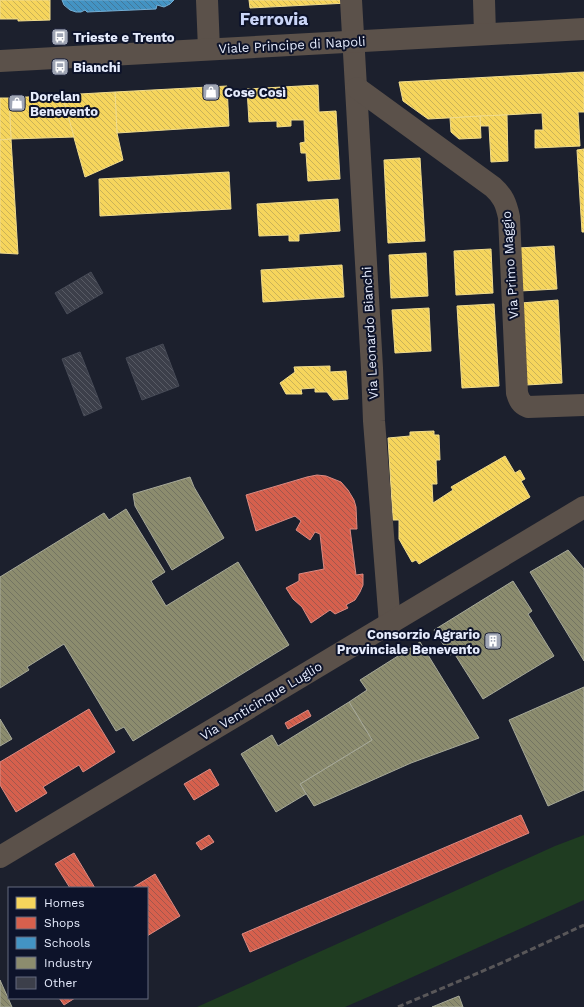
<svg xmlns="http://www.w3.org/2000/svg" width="584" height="1007" font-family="'Work Sans',sans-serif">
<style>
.grass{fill:#1f3c21}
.homes{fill:url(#homes-back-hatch);stroke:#f1dc8c}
.shops{fill:url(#shops-back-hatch);stroke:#db8a82}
.schools{fill:url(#schools-back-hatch);stroke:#74aed4}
.industry{fill:url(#industry-back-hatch);stroke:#a7a999}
.building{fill:url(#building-back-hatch);stroke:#464a56}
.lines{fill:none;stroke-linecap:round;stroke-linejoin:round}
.minor{stroke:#5b514a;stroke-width:22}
.tertiary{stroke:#5b514a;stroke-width:22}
.rail{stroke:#595759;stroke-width:3;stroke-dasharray:6 3;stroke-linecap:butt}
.labels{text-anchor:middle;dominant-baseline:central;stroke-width:4;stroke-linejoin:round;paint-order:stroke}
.poi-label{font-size:13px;font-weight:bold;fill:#e6ecfd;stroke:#0d132a;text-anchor:start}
.street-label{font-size:13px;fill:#e6ecfd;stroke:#0d132a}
.district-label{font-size:17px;font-weight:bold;fill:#cbd6f8;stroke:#0d132a}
</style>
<defs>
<pattern id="homes-back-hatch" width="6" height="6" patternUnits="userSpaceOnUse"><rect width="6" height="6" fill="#f6d55c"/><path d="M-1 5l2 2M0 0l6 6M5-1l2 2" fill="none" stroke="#cab258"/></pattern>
<pattern id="shops-back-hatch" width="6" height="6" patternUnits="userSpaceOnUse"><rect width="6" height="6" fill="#d6604d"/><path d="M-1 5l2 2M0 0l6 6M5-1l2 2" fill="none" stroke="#a3574d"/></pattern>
<pattern id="schools-back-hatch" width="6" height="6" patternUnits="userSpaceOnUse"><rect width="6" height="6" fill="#4393c3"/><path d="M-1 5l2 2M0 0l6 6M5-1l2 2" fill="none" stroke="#447899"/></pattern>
<pattern id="industry-back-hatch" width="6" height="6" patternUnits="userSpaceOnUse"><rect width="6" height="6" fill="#8c8c6e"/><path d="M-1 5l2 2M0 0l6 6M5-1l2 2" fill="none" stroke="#737462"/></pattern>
<pattern id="building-back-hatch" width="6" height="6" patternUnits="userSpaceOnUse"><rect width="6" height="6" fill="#3c3f4a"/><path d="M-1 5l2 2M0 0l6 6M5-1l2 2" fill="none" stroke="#585b65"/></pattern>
</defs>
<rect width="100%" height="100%" fill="#1c202d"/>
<!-- grass -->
<path class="grass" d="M584,835V900L368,997L345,1007H197L555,846Z"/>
<!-- homes -->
<g class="homes">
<path d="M0,0H50V20L18,21V19H0Z"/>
<path d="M249,0H348V3L250,8Z"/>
<path d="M584,72V112H578L580,146L535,148V130H543L542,113L428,119L403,101L399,82Z"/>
<path d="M318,85L319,112L336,111L340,179L308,181L306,153H301L300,143L305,142L304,120H291V126L277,127V121L249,122L247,89Z"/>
<path d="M227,86L229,126L117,133L115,92Z"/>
<path d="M115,92L117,133L123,160L85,177L62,95Z"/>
<path d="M62,95L74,137L11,139L9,98Z"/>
<path d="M0,98H9L11,139L0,140Z"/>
<path d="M507,115L508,161L491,162L489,126H480V116Z"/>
<path d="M480,116L481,138L459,139L451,132L450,118Z"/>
<path d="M11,139L18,254L0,253V140Z"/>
<path d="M584,149V232H582L577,150Z"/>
<path d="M420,158L425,241L388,243L384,160Z"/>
<path d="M229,172L231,209L100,216L99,179Z"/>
<path d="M338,199L340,231L299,234V241H289V235L259,236L257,204Z"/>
<path d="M554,246L557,289L520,291L518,248Z"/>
<path d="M491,249L493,293L456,295L454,251Z"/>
<path d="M426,253L428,296L391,298L389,255Z"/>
<path d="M342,265L344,297L263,302L261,270Z"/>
<path d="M558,300L562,383L526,385L521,303Z"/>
<path d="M494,304L499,386L462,388L457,306Z"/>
<path d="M429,308L431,351L395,353L392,310Z"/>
<path d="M330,366V372L346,371L348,399L333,400L327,392H315V388L301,389L302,394H286L280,383L295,372L294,367Z"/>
<path d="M434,431V435H439L440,460H436L437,484H432L433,503L453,490L451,487L505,456L515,473L520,470L525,479L521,481L530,497L419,564L416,560L412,562L399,539V520H393L388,438L410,436V432Z"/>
</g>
<!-- shops -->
<g class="shops">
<path d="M317,475L326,476L341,482L348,490L354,500L356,507L357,529H350L356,575L363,574V585L360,592L355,600L346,605L348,608L335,614L330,610L311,623L302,607L293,599L286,588L299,581V574L324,569L320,534L315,532L310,540L296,530L301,521L295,516L256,531L246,495L307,477Z"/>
<path d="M89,709L115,752L83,772L79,765L43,787L47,793L16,812L0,785V762Z"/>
<path d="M308,710L311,716L288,729L285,723Z"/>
<path d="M210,769L219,785L194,800L184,784Z"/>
<path d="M521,815L529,833L250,952L242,934Z"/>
<path d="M209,835L214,842L201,850L196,843Z"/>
<path d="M74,853L95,888H70L55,864Z"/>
<path d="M155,874L180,916L147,936V888H132Z"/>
<path d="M59,998H75L64,1005Z"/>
</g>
<!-- schools -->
<path class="schools" d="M62,0H174L170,4L164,7L157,5L156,9L87,12L85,10L81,12H76L70,10L64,5Z"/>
<!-- industry -->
<g class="industry">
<path d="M190,477L194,487L224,538L172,570L135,506L133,494Z"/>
<path d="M126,509L165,572L151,581L166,606L238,562L289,645L133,741L124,727L116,731L64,644L27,667L29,670L0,688V577L104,513L109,520Z"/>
<path d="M568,550L584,569V661L530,572Z"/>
<path d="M513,581L532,611L528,614L554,656L483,699L454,653L450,655L434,630Z"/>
<path d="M420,642L479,738L411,763L314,806L300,784L372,740L349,702L367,690L360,680Z"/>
<path d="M584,687V790L548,806L509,720Z"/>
<path d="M349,702L372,740L300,784L306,794L276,812L241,754L272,735L278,746Z"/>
<path d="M0,719L12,739L0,746Z"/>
<path d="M0,980L12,1007H0Z"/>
<path d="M459,996L463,1007H432L449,1000Z"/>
</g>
<!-- building -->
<g class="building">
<path d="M91,272L103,293L67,314L55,293Z"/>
<path d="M163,344L179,386L142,400L126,358Z"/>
<path d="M80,352L102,408L84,416L62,359Z"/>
</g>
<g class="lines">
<!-- minor -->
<g class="minor">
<path d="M207,0L209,49"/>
<path d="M351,0L372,368L374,421L390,624"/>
<path d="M484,0L485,34"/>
<path d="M357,88L493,187C503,196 506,203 509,217L517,393C519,400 521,404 528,407L584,405"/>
<path d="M0,857L584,507"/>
</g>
<!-- tertiary -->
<path class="tertiary" d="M0,61L584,29"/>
<!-- rail -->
<path class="rail" d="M398,1007L504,962L584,925"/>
</g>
<!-- icons -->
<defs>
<symbol id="bus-square" viewBox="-11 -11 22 22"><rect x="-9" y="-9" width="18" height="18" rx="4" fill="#9fa5b4" stroke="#0d132a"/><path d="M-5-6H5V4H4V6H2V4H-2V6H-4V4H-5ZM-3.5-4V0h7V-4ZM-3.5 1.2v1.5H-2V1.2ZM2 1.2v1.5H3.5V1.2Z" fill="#fff"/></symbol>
<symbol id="shop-square" viewBox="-11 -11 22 22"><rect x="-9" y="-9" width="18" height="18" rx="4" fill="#9fa5b4" stroke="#0d132a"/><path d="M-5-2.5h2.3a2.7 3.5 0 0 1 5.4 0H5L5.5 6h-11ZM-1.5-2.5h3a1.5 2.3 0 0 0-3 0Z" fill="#fff"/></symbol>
<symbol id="building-square" viewBox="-11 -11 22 22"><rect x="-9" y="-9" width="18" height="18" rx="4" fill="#9fa5b4" stroke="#0d132a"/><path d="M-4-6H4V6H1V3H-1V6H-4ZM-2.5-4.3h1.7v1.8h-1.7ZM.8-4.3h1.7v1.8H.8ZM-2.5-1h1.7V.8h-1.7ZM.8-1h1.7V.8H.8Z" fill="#fff"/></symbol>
</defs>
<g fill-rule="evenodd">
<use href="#bus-square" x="50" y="27" width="20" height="20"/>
<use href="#bus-square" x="50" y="57" width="20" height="20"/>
<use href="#shop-square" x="201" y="82" width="20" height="20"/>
<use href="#shop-square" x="7" y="93" width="20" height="20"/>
<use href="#building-square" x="483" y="631" width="20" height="20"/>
</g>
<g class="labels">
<!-- poi labels -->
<g class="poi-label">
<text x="73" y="37">Trieste e Trento</text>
<text x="73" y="67">Bianchi</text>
<text x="224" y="92">Cose Così</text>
<text x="30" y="96">Dorelan<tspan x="30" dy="15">Benevento</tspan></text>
<text x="480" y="634" text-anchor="end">Consorzio Agrario<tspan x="480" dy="15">Provinciale Benevento</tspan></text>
</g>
<!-- street labels -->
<g class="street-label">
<text transform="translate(292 45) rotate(-3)">Viale Principe di Napoli</text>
<text transform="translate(510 265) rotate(-94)">Via Primo Maggio</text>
<text transform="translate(370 333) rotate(-93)">Via Leonardo Bianchi</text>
<text transform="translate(261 701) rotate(-31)">Via Venticinque Luglio</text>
</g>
<!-- district labels -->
<g class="district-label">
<text x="274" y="19">Ferrovia</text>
</g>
</g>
<!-- legend -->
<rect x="8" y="887" width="140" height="112" fill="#0d132a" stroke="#646a7e"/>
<rect x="16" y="897" width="20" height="12" fill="#f6d55c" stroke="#646a7e"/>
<text x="44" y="907" font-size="12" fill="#e6ecfd">Homes</text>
<rect x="16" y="917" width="20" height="12" fill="#d6604d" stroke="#646a7e"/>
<text x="44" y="927" font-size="12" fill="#e6ecfd">Shops</text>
<rect x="16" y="937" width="20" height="12" fill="#4393c3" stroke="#646a7e"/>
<text x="44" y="947" font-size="12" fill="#e6ecfd">Schools</text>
<rect x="16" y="957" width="20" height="12" fill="#8c8c6e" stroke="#646a7e"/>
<text x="44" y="967" font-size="12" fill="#e6ecfd">Industry</text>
<rect x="16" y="977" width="20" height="12" fill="#3c3f4a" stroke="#646a7e"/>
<text x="44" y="987" font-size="12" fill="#e6ecfd">Other</text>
</svg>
